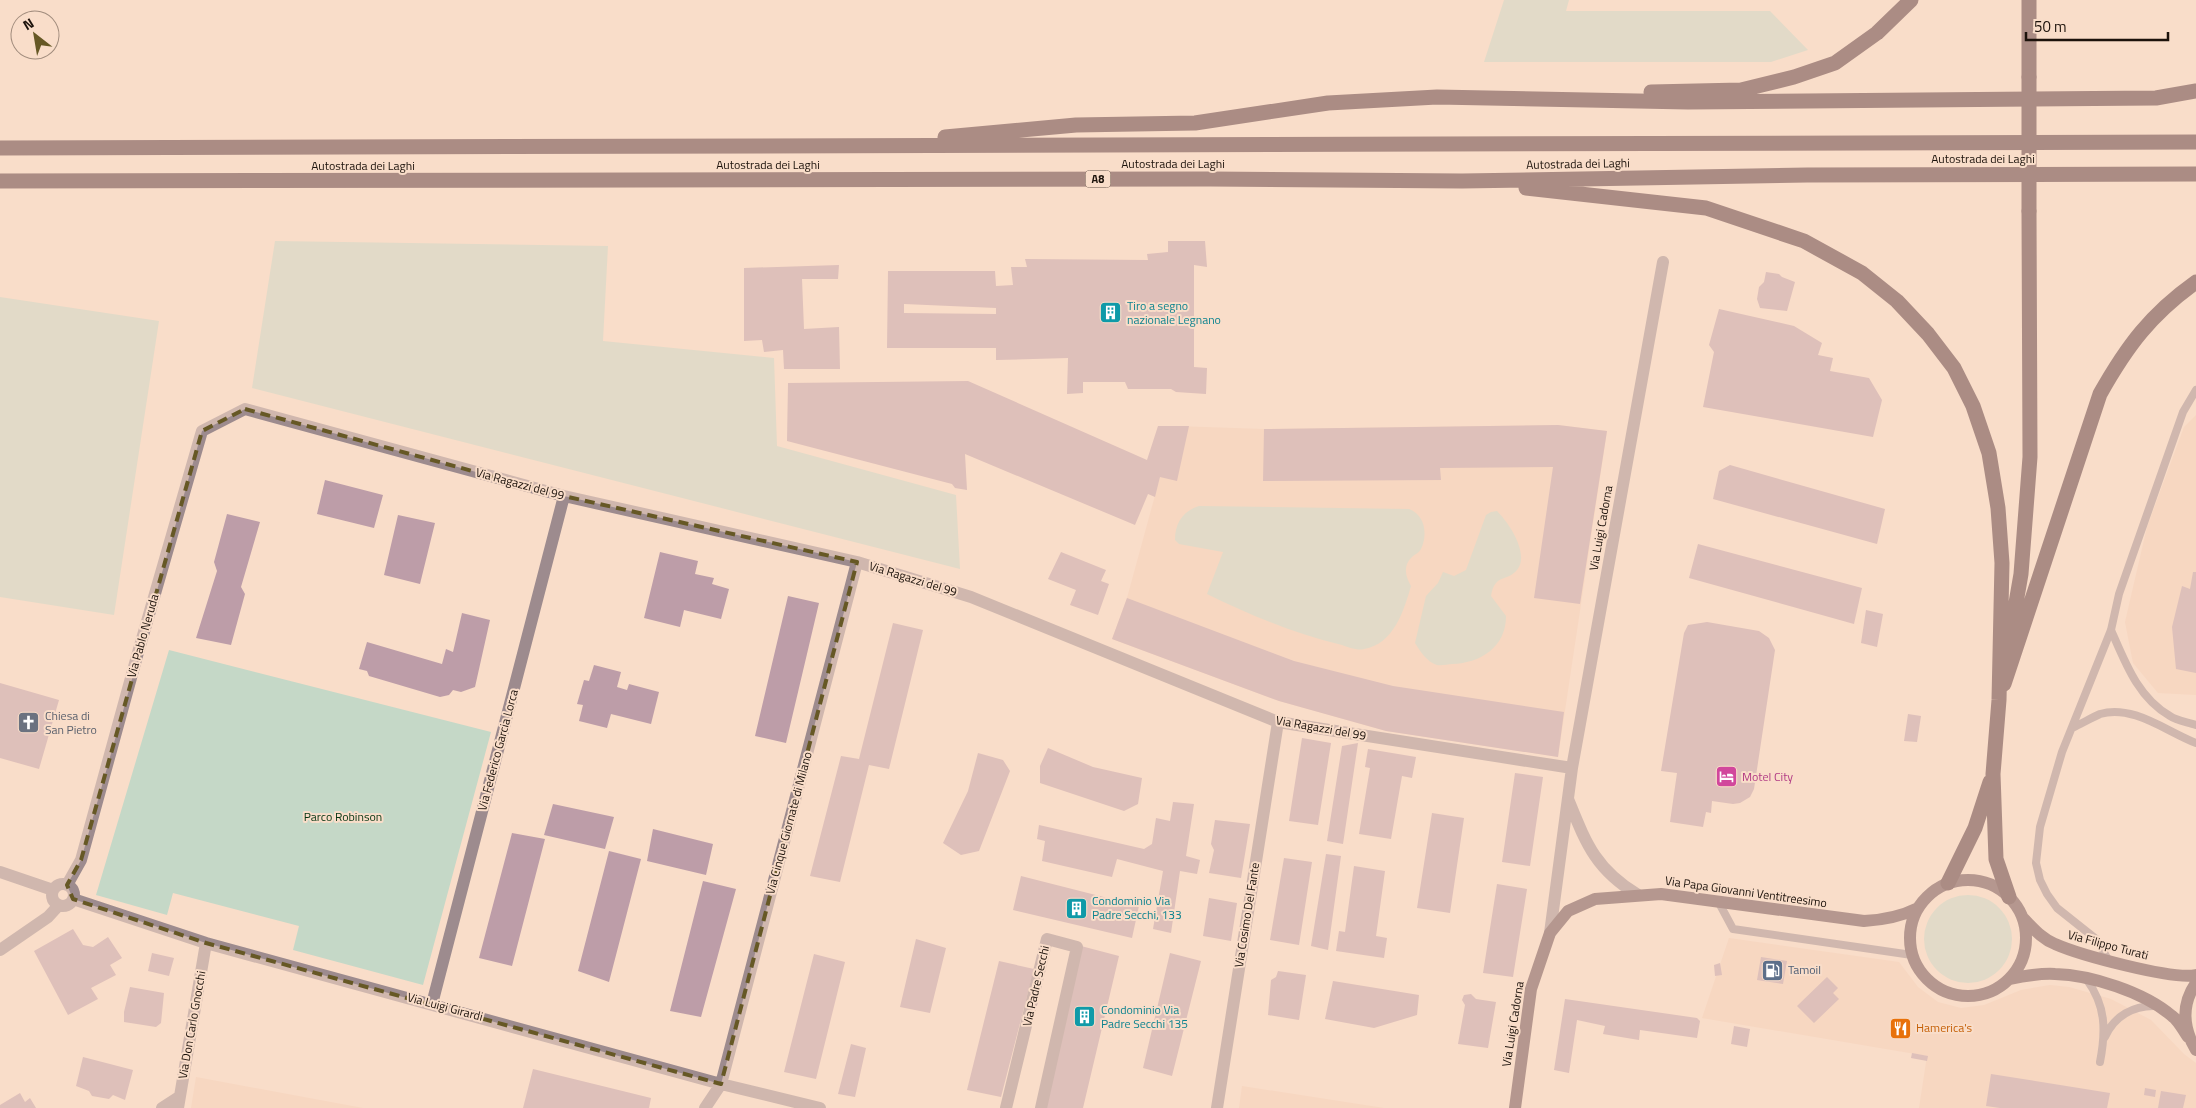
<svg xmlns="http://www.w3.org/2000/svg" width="2196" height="1108" font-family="'Titillium Web',sans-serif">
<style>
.built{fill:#f3d0b8}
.green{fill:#c5d8c7}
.building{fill:#bd9da8;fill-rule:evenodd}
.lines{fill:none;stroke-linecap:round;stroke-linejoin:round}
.service{stroke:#9d8b8e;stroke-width:8}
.minor{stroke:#9d8b8e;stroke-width:12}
.primary{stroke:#624449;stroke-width:12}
.motorway{stroke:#4c2b32;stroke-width:15}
.motorway-bridge{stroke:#4c2b32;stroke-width:15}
.marked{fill:none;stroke:#665825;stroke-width:4;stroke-dasharray:10 6;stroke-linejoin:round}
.labels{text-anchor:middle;stroke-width:4;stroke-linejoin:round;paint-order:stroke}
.shield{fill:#f9ddc9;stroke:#5e4f44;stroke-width:1}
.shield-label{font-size:11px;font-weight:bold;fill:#1c120b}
.street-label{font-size:12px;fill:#1c120b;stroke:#f9ddc9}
.culture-label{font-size:12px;fill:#0d838f;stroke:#f9ddc9;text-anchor:start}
.worship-label{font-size:12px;fill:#5b616d;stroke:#f9ddc9;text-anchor:start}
.hotel-label{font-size:12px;fill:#b23c85;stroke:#f9ddc9;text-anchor:start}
.park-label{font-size:12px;fill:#043410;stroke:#f9ddc9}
.service-label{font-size:12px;fill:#4e5e75;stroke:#f9ddc9;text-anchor:start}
.food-label{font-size:12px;fill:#c56008;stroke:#f9ddc9;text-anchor:start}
</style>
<rect width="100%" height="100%" fill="#f9ddc9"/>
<path class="built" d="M2196 415V695L2158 693 2133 663 2125 622 2147 527 2184 427Z
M1558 425 1607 431 1558 757 1386 731 1279 701 1112 639 1127 598 1174 426 1264 429Z
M1729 938 1899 962 1918 987 1938 1002 1961 1008 1984 1005 2021 990 2050 985 2069 987 2111 999 2151 1020 2184 1054 2196 1063V1108H1919L1927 1056 1702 1018Z
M196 1077 363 1108H191Z
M1242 1086 1384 1108H1239Z"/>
<path class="green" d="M1504 0H1569L1566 11H1770L1808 50 1771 62H1484Z
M275 241 608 246 603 341 774 358 777 446 956 495 960 569 252 388Z
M0 297 159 321 114 615 0 597Z
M1199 506 1409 509C1425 515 1428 534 1421 549 1419 553 1415 554 1412 557 1403 565 1405 576 1411 586 1404 610 1394 644 1364 649 1358 651 1348 647 1342 645 1295 634 1250 615 1207 594L1223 552 1179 544 1175 540C1175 523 1183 511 1199 506Z
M1497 511C1509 523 1530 554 1517 570 1507 582 1495 573 1491 596L1506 616C1506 647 1481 663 1452 664 1448 664 1441 666 1437 665 1427 662 1420 651 1415 643L1426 596 1438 583 1443 572 1454 576 1466 570 1486 515 1491 512Z
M169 650 491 732 423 985 293 950 299 926 173 893 167 915 96 895Z
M1924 939a44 44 0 1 1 88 0a44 44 0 1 1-88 0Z"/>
<path class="building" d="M1168 241H1205L1207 267 1194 265V367L1207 368 1206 394 1176 392 1171 389H1128L1125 382H1083V393L1067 394 1068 358 996 360V348H887L888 271H995L996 286 1013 285 1011 267H1027L1025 259 1148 260 1147 254 1168 252ZM904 304 996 308V314L904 313Z
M839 265 838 279H802L804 329 839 327 840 369H784L783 350 764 352 762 340 744 341V268Z
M1766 272 1779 274 1782 277 1795 282 1787 311 1760 308 1757 299 1759 287 1764 282Z
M1719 309 1794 326 1822 343 1818 355 1833 358 1830 371 1869 378 1882 400 1873 437 1703 407 1714 352 1709 345Z
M968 381 1147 460 1158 426H1189L1177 481 1160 477 1155 497 1148 494 1135 525 965 454 967 490 955 488 952 484 787 441 788 383Z
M1558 425 1607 431 1580 604 1534 598 1553 467 1440 468 1441 480 1263 481 1264 429Z
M1730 465 1885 509 1877 544 1713 499 1719 471Z
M325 480 383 495 374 528 317 514Z
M227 514 260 522 241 587 245 594 231 645 196 638 217 571 214 562Z
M398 515 435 523 420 584 384 575Z
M1698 544 1862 588 1854 624 1689 578Z
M660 552 698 561 695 574 714 578 712 584 729 589 721 619 684 610 680 627 644 618Z
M1061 552 1106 570 1101 581 1109 584 1098 615 1070 605 1076 590 1048 579Z
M2193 572H2196V673L2176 669 2172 627 2182 586 2190 589Z
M788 596 819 603 786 743 755 736Z
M1127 598 1294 661 1393 686 1564 712 1558 757 1386 731 1279 701 1112 639Z
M1866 610 1883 614 1877 647 1861 643Z
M462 613 490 620 475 687 461 692 453 690 449 695 440 697 369 676 367 671 359 669 367 642 442 664 446 649 453 652Z
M1707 622 1759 631 1769 638 1775 650 1754 789 1750 797 1740 803 1733 804 1712 801 1711 813 1706 812 1703 827 1670 822 1677 773 1661 771 1684 633 1688 625Z
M893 623 923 630 889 769 869 765 840 882 810 876 841 756 859 759Z
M594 665 621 672 617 687 627 690 629 684 659 692 651 724 611 714 607 728 579 721 583 705 577 704 584 680 589 681Z
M0 683 59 700 39 769 0 758Z
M1908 714 1921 716 1917 742 1904 741Z
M1302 738 1331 743 1318 825 1289 821Z
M1358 743 1343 844 1327 841 1342 746Z
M1048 748 1093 767 1142 778 1138 804 1124 811 1040 783V766Z
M1368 749 1416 757 1412 778 1402 776 1391 839 1359 834 1370 768 1365 767Z
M978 753 1003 760 1010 771 979 851 961 855 943 843 968 791Z
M1515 773 1543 777 1530 866 1502 862Z
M1173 802 1194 804 1186 856 1200 860 1197 874 1180 871 1171 933 1153 929 1163 871 1117 859 1112 877 1042 861 1045 841 1037 839 1039 825 1144 849 1152 844 1156 818 1170 821Z
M553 804 614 817 605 849 544 835Z
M1432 813 1464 818 1450 913 1417 908Z
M1215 820 1250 824 1241 878 1209 873 1214 850 1211 844Z
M653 829 713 844 706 875 647 861Z
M512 833 545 839 512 966 479 958Z
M609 851 641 859 609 982 578 971Z
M1326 854 1341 856 1328 950 1311 946Z
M1284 858 1312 862 1299 945 1270 940Z
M1354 866 1385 871 1376 936 1387 938 1384 958 1336 951 1339 931 1345 932Z
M1021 876 1139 906 1132 938 1013 910Z
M703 881 736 889 701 1017 670 1011Z
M1497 884 1527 889 1513 977 1483 973Z
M1209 898 1237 903 1231 941 1203 936Z
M73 929 83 945 93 947 108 937 122 958 110 965 116 975 91 988 98 999 68 1015 34 951Z
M916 939 946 948 930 1013 900 1007Z
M1081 946 1119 956 1083 1108H1045Z
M152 953 174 958 169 976 148 971Z
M1170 953 1201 961 1172 1076 1143 1068Z
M814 954 845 962 816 1079 784 1072Z
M1761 957 1787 961 1783 984 1757 980Z
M999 961 1034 969 1001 1097 967 1090Z
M1720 963 1722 975 1715 976 1714 965Z
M1278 971 1306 975 1299 1020 1268 1015 1271 980 1276 977Z
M1827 977 1838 988 1833 993 1839 999 1814 1023 1797 1006Z
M1333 981 1419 995 1417 1015 1374 1028 1325 1019Z
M130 987 164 993 161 1023 156 1027 124 1022V1012Z
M1471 994 1476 999 1496 1002 1488 1048 1458 1044 1465 1005 1462 1000 1464 995Z
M1565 999 1697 1018 1700 1021 1697 1038 1640 1030 1639 1040 1603 1034 1605 1026 1577 1020 1569 1073 1554 1070Z
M1734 1026 1750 1029 1747 1047 1731 1044Z
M851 1044 866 1048 855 1097 838 1094Z
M1912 1053 1928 1056 1927 1061 1911 1058Z
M83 1057 133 1070 125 1100 113 1095 109 1099 92 1096 89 1091 76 1086Z
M533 1069 651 1098 649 1108H523Z
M1991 1074 2110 1093 2107 1108H2000L1986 1106Z
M2145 1088 2156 1090 2155 1097 2144 1095Z
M2161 1091 2186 1095 2183 1108H2158Z
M20 1093 25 1102 30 1098 36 1108H0V1105Z"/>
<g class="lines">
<path class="service" d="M2111 630C2125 662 2138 698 2170 716 2177 721 2188 722 2196 725
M2072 728C2081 724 2091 718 2100 714 2133 704 2167 732 2196 743
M1718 901 1733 929 1912 955
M2109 961 2096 939 2057 908 2047 894 2040 880 2036 863 2040 827 2062 752 2111 630 2119 594 2183 412 2196 390
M2087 980C2106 1006 2106 1031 2100 1062
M2105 1037C2114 1016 2134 1005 2156 1006"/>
<path class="minor" d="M1568 799C1586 843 1595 869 1638 895
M0 872 53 890
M52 895a11 11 0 1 1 22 0a11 11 0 1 1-22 0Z
M67 885 81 860 137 656 202 431 245 409 564 496 857 562 971 597 1278 722 1572 768
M73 899 206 943 721 1084 820 1108
M1550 933 1572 768 1663 262
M0 950 48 917 59 905
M432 1004 564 496
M162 1108 179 1097
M178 1108 206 943
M705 1108 721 1084 857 562
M1006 1108 1047 939 1077 947 1041 1108
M1217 1108 1278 722"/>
<path class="primary" d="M1910 938a58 58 0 1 1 116 0a58 58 0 1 1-116 0Z
M2023 918C2033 928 2042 939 2055 944 2080 955 2172 980 2196 975
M2009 979C2024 976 2040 973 2055 974 2091 975 2144 992 2172 1016 2179 1021 2183 1030 2188 1037
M2196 983C2181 1005 2183 1028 2196 1050
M1515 1108 1531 989 1550 933 1568 911 1595 899 1661 894 1864 921C1883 920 1900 917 1918 908"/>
<path class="motorway" d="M2029 0V77
M1651 92 1741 90 1794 77 1835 63 1877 33 1911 0
M945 137 1076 125 1195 123 1328 103 1437 97 1688 102 2156 98 2196 91
M0 148 2196 142
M0 181 1210 179 1462 181 1807 175 2196 174
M1526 188 1706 208 1804 241 1862 273 1897 301 1928 334 1954 368 1973 406 1989 453 1998 508 2002 563 1999 700 1993 774 1996 859 2009 897
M2008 649 2021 574 2030 457 2029 211
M2004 684 2100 394C2127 346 2151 314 2196 282
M1948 883 1975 828 1990 782"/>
<path class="motorway-bridge" d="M2029 77V211"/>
</g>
<path d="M0 0H2196V1108H0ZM245 409 564 496 857 562 721 1084 206 943 73 899 67 885 81 860 202 431Z" fill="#f9ddc9" fill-opacity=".55" fill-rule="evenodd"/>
<path class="marked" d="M245 409 564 496 857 562 721 1084 206 943 73 899 67 885 81 860 202 431Z"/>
<defs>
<symbol id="building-square" viewBox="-11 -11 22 22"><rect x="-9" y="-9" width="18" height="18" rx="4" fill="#0f9aa8" stroke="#f9ddc9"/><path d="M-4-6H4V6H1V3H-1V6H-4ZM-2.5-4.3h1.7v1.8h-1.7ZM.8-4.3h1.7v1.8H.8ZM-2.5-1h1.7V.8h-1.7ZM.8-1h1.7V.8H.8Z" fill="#fff"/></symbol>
<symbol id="church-square" viewBox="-11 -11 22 22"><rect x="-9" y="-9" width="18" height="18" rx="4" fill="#6b7280" stroke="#f9ddc9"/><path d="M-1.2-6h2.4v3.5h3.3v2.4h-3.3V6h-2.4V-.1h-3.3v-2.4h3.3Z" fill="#fff"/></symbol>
<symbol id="hotel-square" viewBox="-11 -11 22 22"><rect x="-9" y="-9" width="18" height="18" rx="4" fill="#d1479c" stroke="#f9ddc9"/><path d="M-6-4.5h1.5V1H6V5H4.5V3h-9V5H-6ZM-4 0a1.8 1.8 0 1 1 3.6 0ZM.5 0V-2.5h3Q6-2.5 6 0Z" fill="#fff"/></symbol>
<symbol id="fuel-square" viewBox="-11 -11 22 22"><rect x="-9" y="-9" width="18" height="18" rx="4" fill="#5c6f8a" stroke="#f9ddc9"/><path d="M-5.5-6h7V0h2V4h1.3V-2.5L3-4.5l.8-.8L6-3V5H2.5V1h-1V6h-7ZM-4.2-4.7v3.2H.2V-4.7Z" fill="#fff"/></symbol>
<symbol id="restaurant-square" viewBox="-11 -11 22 22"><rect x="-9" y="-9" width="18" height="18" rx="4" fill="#e8710a" stroke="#f9ddc9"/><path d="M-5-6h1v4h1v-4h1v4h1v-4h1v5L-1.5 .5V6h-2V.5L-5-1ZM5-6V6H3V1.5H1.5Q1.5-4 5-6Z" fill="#fff"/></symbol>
</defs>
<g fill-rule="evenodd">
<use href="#building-square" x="1098" y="300" width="25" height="25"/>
<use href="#church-square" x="16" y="710" width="25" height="25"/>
<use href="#hotel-square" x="1714" y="764" width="25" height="25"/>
<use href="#building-square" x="1064" y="896" width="25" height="25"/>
<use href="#fuel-square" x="1760" y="958" width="25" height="25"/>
<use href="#building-square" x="1072" y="1004" width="25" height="25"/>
<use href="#restaurant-square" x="1888" y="1016" width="25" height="25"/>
</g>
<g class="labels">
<rect class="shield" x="1085.5" y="170.5" width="25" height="17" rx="4"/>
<g class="shield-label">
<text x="1098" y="183">A8</text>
</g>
<g class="street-label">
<text x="1983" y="163">Autostrada dei Laghi</text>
<text x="1173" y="168">Autostrada dei Laghi</text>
<text transform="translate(1578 164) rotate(-1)" y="4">Autostrada dei Laghi</text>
<text x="768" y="169">Autostrada dei Laghi</text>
<text x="363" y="170">Autostrada dei Laghi</text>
<text transform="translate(520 484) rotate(15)" y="4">Via Ragazzi del 99</text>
<text transform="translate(1601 528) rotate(-80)" y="4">Via Luigi Cadorna</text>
<text transform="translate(913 579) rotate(17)" y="4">Via Ragazzi del 99</text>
<text transform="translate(143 636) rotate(-74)" y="4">Via Pablo Neruda</text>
<text transform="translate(1321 728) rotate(10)" y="4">Via Ragazzi del 99</text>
<text transform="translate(498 750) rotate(-75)" y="4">Via Federico Garcia Lorca</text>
<text transform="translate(789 823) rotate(-75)" y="4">Via Cinque Giornate di Milano</text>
<text transform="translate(1746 892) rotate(8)" y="4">Via Papa Giovanni Ventitreesimo</text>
<text transform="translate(1247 915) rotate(-81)" y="4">Via Cosimo Del Fante</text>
<text transform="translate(2108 945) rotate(15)" y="4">Via Filippo Turati</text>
<text transform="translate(1036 986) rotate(-77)" y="4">Via Padre Secchi</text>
<text transform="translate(445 1007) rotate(15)" y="4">Via Luigi Girardi</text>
<text transform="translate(1513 1024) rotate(-81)" y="4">Via Luigi Cadorna</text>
<text transform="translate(192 1025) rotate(-80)" y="4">Via Don Carlo Gnocchi</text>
</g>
<g class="culture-label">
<text x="1127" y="310">Tiro a segno<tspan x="1127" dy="14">nazionale Legnano</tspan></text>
<text x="1092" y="905">Condominio Via<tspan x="1092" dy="14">Padre Secchi, 133</tspan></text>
<text x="1101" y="1014">Condominio Via<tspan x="1101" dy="14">Padre Secchi 135</tspan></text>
</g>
<g class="worship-label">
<text x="45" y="720">Chiesa di<tspan x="45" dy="14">San Pietro</tspan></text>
</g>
<g class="hotel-label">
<text x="1742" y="781">Motel City</text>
</g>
<g class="park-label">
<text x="343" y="821">Parco Robinson</text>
</g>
<g class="service-label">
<text x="1788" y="974">Tamoil</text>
</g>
<g class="food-label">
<text x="1916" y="1032">Hamerica's</text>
</g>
</g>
<g transform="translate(35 35) rotate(329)"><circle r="24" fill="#f9ddc9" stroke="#a18c7d"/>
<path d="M0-4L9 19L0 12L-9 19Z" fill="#665825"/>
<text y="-8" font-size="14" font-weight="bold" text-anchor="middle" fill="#1c120b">N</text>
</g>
<path d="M2026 32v8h142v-8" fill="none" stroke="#1c120b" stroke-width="2.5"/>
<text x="2034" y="32" font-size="15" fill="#1c120b" stroke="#f9ddc9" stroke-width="4" paint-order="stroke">50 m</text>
</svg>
